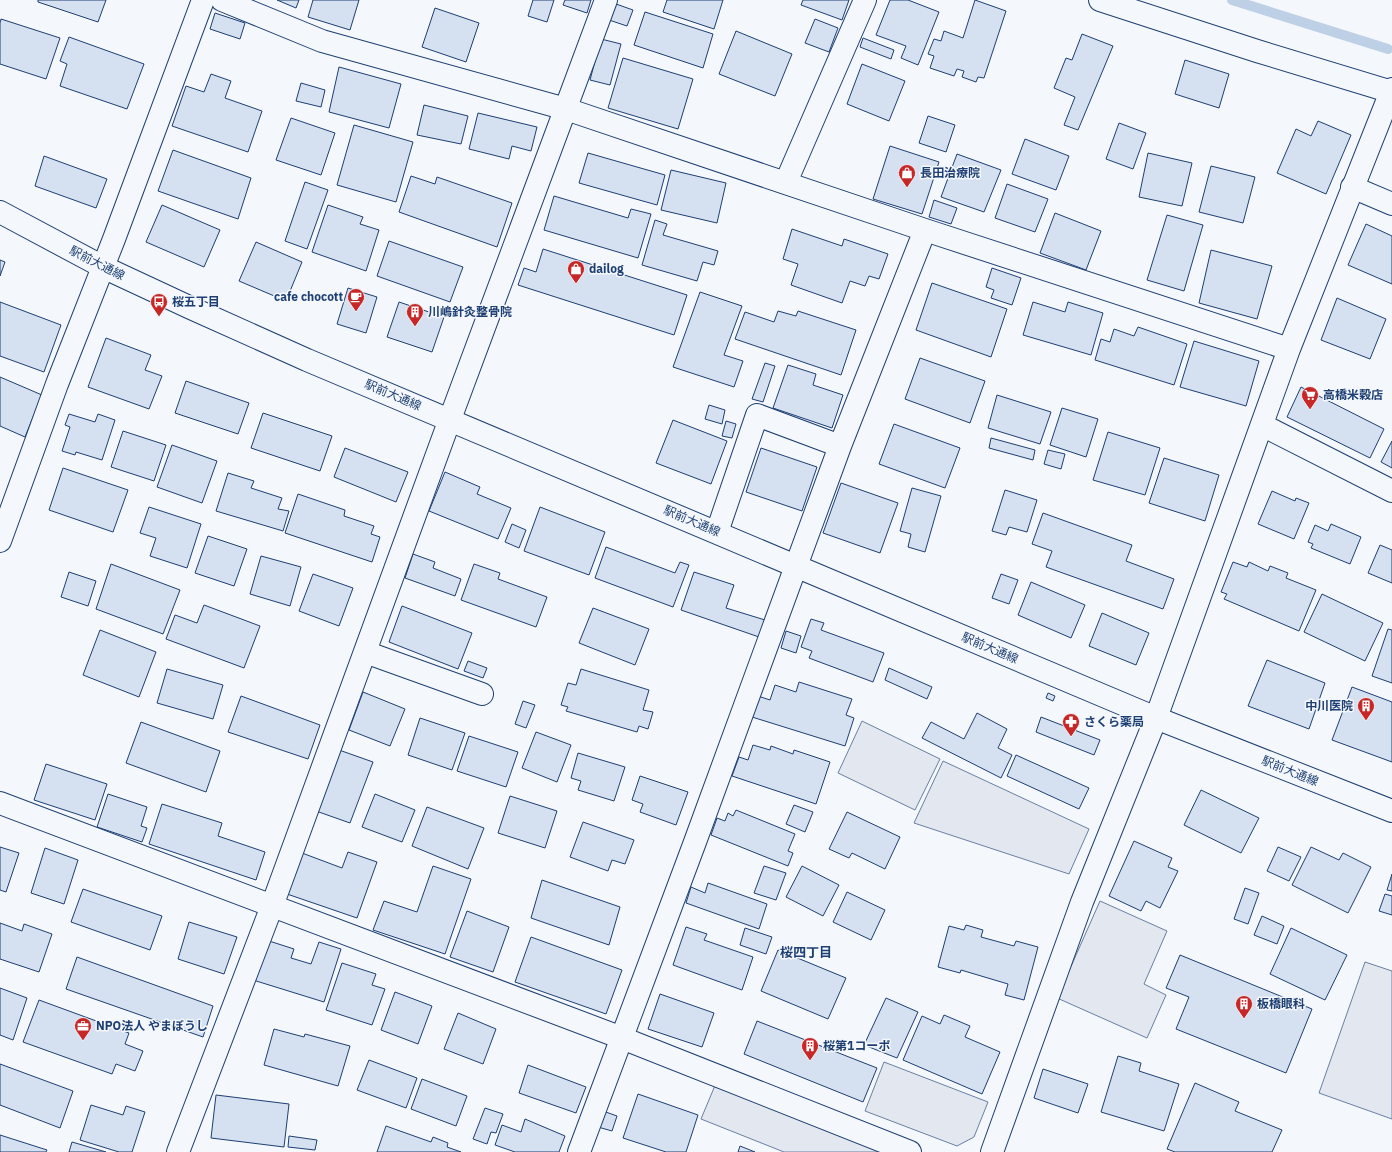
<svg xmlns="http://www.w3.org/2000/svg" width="1392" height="1152" font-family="'IBM Plex Sans','Noto Sans JP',sans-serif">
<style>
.parking{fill:#e3e8f0;stroke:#687fa3}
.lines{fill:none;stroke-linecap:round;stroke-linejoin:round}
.stream{stroke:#bed0e5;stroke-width:10}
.building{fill:#d5e0f0;stroke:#1d3f73}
.minor-casing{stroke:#1d3f73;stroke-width:24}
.tertiary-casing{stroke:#1d3f73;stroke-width:24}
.minor{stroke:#f4f7fb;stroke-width:22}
.tertiary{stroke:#f4f7fb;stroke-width:22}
.labels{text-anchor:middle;stroke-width:3;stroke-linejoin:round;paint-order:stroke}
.poi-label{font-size:12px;font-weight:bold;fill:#1d3f73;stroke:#f4f7fb;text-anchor:start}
.street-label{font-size:12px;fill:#1d3f73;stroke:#f4f7fb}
.neighbourhood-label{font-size:13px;font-weight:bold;fill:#1d3f73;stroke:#f4f7fb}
</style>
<rect width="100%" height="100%" fill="#f4f7fb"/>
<path class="parking" d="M862 721 940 759 915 810 838 773Z
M943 761 1089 829 1069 874 914 823Z
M1100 901 1167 931 1144 984 1166 995 1147 1038 1057 998Z
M1365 962 1392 971V1119L1319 1093Z
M884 1062 988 1102 974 1137 957 1146 865 1111Z
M716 1083 890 1152H784L701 1119Z"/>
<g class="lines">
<path class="stream" d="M1232 0 1388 49"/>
</g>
<path class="building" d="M38 0H106L98 22 38 2Z
M277 0H299L296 8Z
M313 0H359L350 30 308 17Z
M533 0H554L547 22 528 16Z
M565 0H591L587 13 563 5Z
M667 0H723L714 29 663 12Z
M803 0H849L842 20 801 5Z
M890 0H908L939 12 918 65 901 58 906 46 876 35Z
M975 0 1006 11 984 78 978 77 976 82 962 77 964 71 957 69 954 76 930 68 934 56 928 54 934 39 941 41 944 31 963 38Z
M616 4 633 10 627 26 609 20Z
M435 8 479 23 466 62 422 47Z
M645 12 713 34 703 68 634 45Z
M215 13 245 23 240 39 210 29Z
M1 19 60 38 46 79 0 64V23Z
M815 19 838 28 829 52 805 43Z
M736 31 792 54 775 96 719 74Z
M1082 34 1113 46 1078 130 1064 125 1075 97 1054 88 1066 58 1072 60Z
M69 37 144 64 127 109 60 86 67 64 60 61Z
M863 38 894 50 891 59 860 47Z
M601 39 621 44 610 85 590 80Z
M623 58 693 79 678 129 608 108Z
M1185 60 1229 74 1219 108 1175 94Z
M862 64 905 81 889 121 847 104Z
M339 67 401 84 389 128 329 112Z
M211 74 231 81 225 98 262 111 248 152 172 126 186 86 204 92Z
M301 83 325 90 321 107 296 101Z
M424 105 468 116 461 144 417 135Z
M478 113 537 127 531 151 512 146 509 159 469 149Z
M928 116 955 125 946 152 919 143Z
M291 118 335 133 321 175 276 160Z
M1318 121 1351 135 1326 194 1277 173 1296 129 1311 136Z
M1119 123 1146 133 1133 169 1106 159Z
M354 125 413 142 396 202 337 185Z
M1025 139 1069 156 1056 190 1012 174Z
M890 146 939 162 922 214 873 199Z
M173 150 251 178 238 219 158 191Z
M588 153 665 175 657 205 579 183Z
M1148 153 1192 163 1182 206 1139 197Z
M957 154 1001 170 984 212 941 197Z
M44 156 107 179 96 208 35 186Z
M1211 166 1255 177 1243 223 1199 212Z
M671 170 726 183 717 223 661 210Z
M411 176 435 184 437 177 512 203 497 247 399 212Z
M305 182 328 190 307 249 285 241Z
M1007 184 1048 199 1035 232 995 218Z
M554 196 628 218 631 209 651 214 638 258 544 230Z
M934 200 957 208 951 224 929 217Z
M162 205 220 230 204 267 146 242Z
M328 205 363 217 360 224 379 230 366 271 312 252Z
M1055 213 1101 231 1086 270 1040 253Z
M1167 215 1203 225 1184 291 1147 280Z
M655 220 667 224 663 235 718 251 714 265 703 262 697 281 642 265Z
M1366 224 1392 236V284L1348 265Z
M792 229 842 246 844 239 888 254 879 279 869 276 865 286 850 281 842 303 791 285 798 264 783 259Z
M389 241 463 267 450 302 377 276Z
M256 242 302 262 286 301 239 281Z
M543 249 687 295 674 335 518 285 524 268 536 272Z
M1211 250 1272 266 1257 319 1199 303Z
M0 260 5 262 0 276Z
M992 268 1021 278 1012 305 991 298 994 290 986 287Z
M932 283 1007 309 991 357 916 330Z
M348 288 377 297 366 333 337 324Z
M700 292 742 306 724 355 743 361 734 387 673 367Z
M1337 298 1386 319 1370 359 1321 340Z
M0 302 61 325 44 372 0 356Z
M399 302 444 317 432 352 387 337Z
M1033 302 1065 312 1068 302 1103 313 1091 355 1023 335Z
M778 311 796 316 798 311 856 330 841 375 735 339 745 312 774 322Z
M1138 327 1187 344 1174 385 1095 360 1101 339 1110 342 1114 329 1134 336Z
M106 338 151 355 145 370 162 376 149 409 88 387Z
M1194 341 1259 361 1246 406 1180 387Z
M920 358 985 381 970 423 905 399Z
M765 363 775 366 763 402 752 399Z
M788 365 816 374 813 385 843 395 832 428 773 408Z
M0 377 42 395 25 437 0 426Z
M186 381 249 403 238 434 175 413Z
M1301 387 1384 429 1370 458 1287 417Z
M997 395 1051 412 1040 444 988 428Z
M709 405 725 410 722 424 705 419Z
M1062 408 1098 419 1086 457 1050 445Z
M263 413 332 436 320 471 251 448Z
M69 414 95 422 98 414 115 420 102 460 76 452 75 455 62 451 70 427 65 425Z
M673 420 727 441 711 484 656 463Z
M726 421 736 424 732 438 722 436Z
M894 424 960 448 945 488 879 464Z
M123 431 166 445 154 481 111 467Z
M1108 432 1160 448 1145 495 1093 480Z
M991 438 1035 450 1033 460 989 448Z
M1392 441V468L1381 462Z
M172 445 217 461 202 503 157 487Z
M345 448 408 472 396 502 334 477Z
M761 448 817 467 802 511 746 492Z
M1048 450 1065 454 1061 469 1044 464Z
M1164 458 1219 475 1205 521 1149 503Z
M63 468 128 490 113 532 49 510Z
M445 472 480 487 477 494 511 508 498 539 429 511Z
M228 473 254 481 251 488 282 498 278 509 289 511 283 531 216 511Z
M841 483 898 503 880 553 823 533Z
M912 488 941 496 925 552 908 547 911 534 900 531Z
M1005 490 1037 500 1027 532 1009 527 1006 535 992 531Z
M1272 491 1295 501 1296 498 1309 503 1294 539 1258 524Z
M298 494 345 510 344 516 374 526 371 534 380 537 372 562 285 533Z
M149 507 201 524 187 568 150 556 156 538 140 533Z
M540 507 605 532 589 575 524 551Z
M1043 513 1132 545 1126 561 1174 579 1163 609 1046 567 1052 551 1032 544Z
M512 524 526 530 519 548 505 542Z
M1331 524 1361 537 1350 564 1311 548 1313 544 1308 542 1315 525 1328 531Z
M208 536 247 549 234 586 195 573Z
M1380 545 1392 550V583L1368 573Z
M606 547 675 573 680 562 689 565 673 607 595 578Z
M413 554 435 562 433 568 461 579 455 596 405 578Z
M261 556 301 567 290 606 250 594Z
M1233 562 1247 567 1249 562 1268 571 1270 566 1288 573 1286 578 1316 590 1299 631 1224 599 1227 594 1221 592Z
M111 564 180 590 163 634 96 609Z
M474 564 500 573 498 579 547 597 536 627 461 600Z
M69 572 96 581 88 606 61 597Z
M694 572 734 585 726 608 765 620 759 637 681 610Z
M313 574 353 588 339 626 299 611Z
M1001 574 1018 580 1009 604 992 598Z
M1031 582 1085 605 1071 638 1018 615Z
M1322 594 1383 623 1365 661 1304 632Z
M204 605 260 626 244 668 166 639 175 615 197 623Z
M402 606 472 633 458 669 389 642Z
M593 608 649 629 635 665 579 643Z
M1102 613 1149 633 1136 665 1089 646Z
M811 619 824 623 821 630 884 653 873 682 809 658 812 651 801 647Z
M1388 629 1392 630V683L1372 676Z
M100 630 156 652 139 697 83 675Z
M786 631 801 636 796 653 781 648Z
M1267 660 1325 683 1309 729 1248 706Z
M468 661 487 668 483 678 464 671Z
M889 668 932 687 927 699 885 680Z
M167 669 223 685 213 719 157 703Z
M581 669 649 690 643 710 653 712 648 729 639 726 637 732 566 711 568 707 561 705 568 683 576 685Z
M799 682 852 699 846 715 854 718 845 746 752 717 758 696 770 700 775 685 796 692Z
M1352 687 1392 702V762L1332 740Z
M363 692 405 709 390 746 349 730Z
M1048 693 1055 696 1053 701 1046 698Z
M241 696 320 725 308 759 228 732Z
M523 701 535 705 526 728 515 724Z
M977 713 1007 729 998 748 1012 755 1001 778 922 738 931 722 964 739Z
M1041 717 1100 740 1094 755 1036 732Z
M420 718 465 733 452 770 408 755Z
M141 722 220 751 206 792 126 763Z
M536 732 571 745 557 782 522 768Z
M469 736 518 752 506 787 457 771Z
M753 745 770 750 771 746 793 754 794 750 830 762 816 804 732 776 739 757 748 760Z
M339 750 373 762 350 823 316 811Z
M578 753 625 767 614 801 578 790 581 781 571 778Z
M1016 755 1089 788 1079 809 1007 776Z
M46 764 107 784 95 820 34 800Z
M640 776 688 792 676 825 640 812 643 804 632 800Z
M1201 790 1259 818 1241 853 1184 825Z
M108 794 147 807 141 826 147 828 142 842 97 827Z
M375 794 415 810 402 842 362 827Z
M510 796 557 811 545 848 498 833Z
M162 804 222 823 218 836 265 852 256 880 149 844Z
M794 805 813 812 805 832 786 824Z
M427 807 484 828 468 869 412 846Z
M736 810 795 834 788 851 793 853 788 866 711 835 717 818 725 821 728 813 733 816Z
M847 812 900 837 885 869 852 853 849 858 829 849Z
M583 822 634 840 625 864 612 860 608 871 570 857Z
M1134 841 1172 858 1168 867 1178 871 1160 908 1146 901 1141 911 1109 896Z
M0 847 19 853 6 892 0 890Z
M1278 847 1301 857 1289 881 1267 871Z
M1311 847 1339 860 1343 853 1371 867 1348 913 1292 885Z
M45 848 78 860 64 904 31 893Z
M348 852 377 862 357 918 287 894 302 853 342 868Z
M433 866 471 879 445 954 373 930 384 901 417 912Z
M764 866 786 873 776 900 754 893Z
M802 866 839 885 823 916 786 897Z
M1392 874V891L1387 890Z
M542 880 620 907 609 945 531 918Z
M708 883 767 904 759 929 686 903 691 887 705 893Z
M1245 888 1259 893 1248 924 1234 919Z
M83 889 162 916 150 950 71 922Z
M847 892 885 910 871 940 833 922Z
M1385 894 1392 896V915L1379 911Z
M467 911 509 927 493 972 450 957Z
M1262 916 1284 926 1277 944 1254 935Z
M189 922 237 937 224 974 178 959Z
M0 923 22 931 24 924 52 934 39 972 0 959Z
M966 925 983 930 981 937 1014 946 1016 941 1038 947 1024 1000 1005 995 1008 984 961 970 960 973 938 967 949 926 964 930Z
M686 927 707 934 704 940 753 957 742 990 673 965Z
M745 928 772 937 766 954 740 945Z
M1291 928 1347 955 1325 1000 1270 974Z
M531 937 622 970 606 1014 515 982Z
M266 940 294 949 291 958 311 964 319 942 341 949 324 1002 253 980Z
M778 950 846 978 828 1019 761 991Z
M1180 955 1312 1009 1286 1073 1176 1029 1189 997 1166 988Z
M77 957 213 1006 203 1037 66 989Z
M342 963 376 974 372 985 385 989 372 1025 326 1010Z
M0 988 27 998 13 1040 0 1035Z
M395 992 432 1006 418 1044 381 1030Z
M660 994 714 1013 702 1047 648 1029Z
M886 998 918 1012 897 1058 864 1045Z
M39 1000 129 1033 125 1044 143 1051 135 1071 116 1064 112 1074 23 1042Z
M458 1013 496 1029 483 1064 444 1049Z
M944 1015 970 1026 965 1037 1000 1052 982 1094 903 1060 922 1016 940 1024Z
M757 1021 877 1068 863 1102 744 1054Z
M274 1029 304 1037 305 1034 350 1046 338 1086 264 1065Z
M1118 1056 1141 1063 1139 1071 1179 1084 1164 1131 1101 1112Z
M369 1060 417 1078 406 1108 357 1090Z
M0 1064 73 1091 60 1128 0 1105Z
M528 1065 586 1087 576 1113 519 1093Z
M1043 1069 1088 1084 1078 1113 1034 1098Z
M422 1079 467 1096 456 1126 411 1109Z
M1195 1083 1239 1102 1235 1111 1282 1130 1272 1152H1175L1167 1149Z
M638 1094 698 1115 686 1152H666L623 1138Z
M216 1095 289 1104 284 1147 211 1138Z
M91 1105 123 1115 126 1106 145 1112 132 1152H119L80 1140Z
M485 1108 503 1114 496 1133 491 1132 487 1144 473 1139Z
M603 1111 617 1116 612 1131 598 1127Z
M525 1119 565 1136 559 1152H515L495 1145 502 1125 521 1132Z
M386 1126 431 1142 433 1137 448 1143 447 1147 461 1152H377Z
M0 1135 47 1150 46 1152H0Z
M289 1136 317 1140 315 1150 288 1147Z
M72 1142 106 1152H69Z
M740 1146 755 1152H738Z"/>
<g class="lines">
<defs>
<path id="minor" d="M222 0 322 41 566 109 925 230 1289 349
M1100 0 1257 51 1392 92
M786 182 865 0
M1352 187 1392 204
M1262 425 1392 491
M717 532 757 415 840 446
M0 541 57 384 114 239 203 0
M365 652 482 694
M0 803 622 1038 910 1152
M178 1152 272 906 450 419 606 0
M579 1152 695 842 840 446 925 230
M992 1152 1082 902 1156 718 1289 349 1392 89"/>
<path id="tertiary" d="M0 212 103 267 191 308 307 360 1156 718 1392 811"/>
</defs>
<use href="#minor" class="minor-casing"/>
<use href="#tertiary" class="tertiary-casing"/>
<use href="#minor" class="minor"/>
<use href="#tertiary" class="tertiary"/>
</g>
<defs>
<symbol id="shop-pin" viewBox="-11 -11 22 30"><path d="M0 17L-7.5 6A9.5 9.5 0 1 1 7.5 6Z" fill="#c62828" stroke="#f4f7fb"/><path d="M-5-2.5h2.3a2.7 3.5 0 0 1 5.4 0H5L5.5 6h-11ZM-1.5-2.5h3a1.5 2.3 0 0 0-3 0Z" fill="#fff"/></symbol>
<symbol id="cafe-pin" viewBox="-11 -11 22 30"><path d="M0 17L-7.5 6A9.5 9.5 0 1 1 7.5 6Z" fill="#c62828" stroke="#f4f7fb"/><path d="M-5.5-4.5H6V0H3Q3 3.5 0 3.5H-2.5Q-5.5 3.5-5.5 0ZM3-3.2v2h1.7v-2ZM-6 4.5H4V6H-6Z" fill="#fff"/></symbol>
<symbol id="bus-pin" viewBox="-11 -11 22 30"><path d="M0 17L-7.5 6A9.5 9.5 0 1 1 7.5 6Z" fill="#c62828" stroke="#f4f7fb"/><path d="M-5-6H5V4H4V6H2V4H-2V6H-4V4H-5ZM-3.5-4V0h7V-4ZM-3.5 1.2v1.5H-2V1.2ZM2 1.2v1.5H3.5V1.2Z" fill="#fff"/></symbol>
<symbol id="building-pin" viewBox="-11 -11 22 30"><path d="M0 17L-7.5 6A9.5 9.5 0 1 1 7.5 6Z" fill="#c62828" stroke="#f4f7fb"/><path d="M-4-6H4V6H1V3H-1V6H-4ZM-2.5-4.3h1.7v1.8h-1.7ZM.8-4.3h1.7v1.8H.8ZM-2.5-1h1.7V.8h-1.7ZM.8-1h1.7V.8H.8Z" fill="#fff"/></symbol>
<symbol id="supermarket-pin" viewBox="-11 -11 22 30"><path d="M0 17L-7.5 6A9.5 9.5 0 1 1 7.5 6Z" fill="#c62828" stroke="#f4f7fb"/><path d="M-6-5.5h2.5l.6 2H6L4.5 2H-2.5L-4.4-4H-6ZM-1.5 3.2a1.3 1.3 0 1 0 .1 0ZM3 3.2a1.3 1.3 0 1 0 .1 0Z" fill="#fff"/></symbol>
<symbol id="pharmacy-pin" viewBox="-11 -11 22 30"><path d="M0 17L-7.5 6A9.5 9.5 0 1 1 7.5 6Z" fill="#c62828" stroke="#f4f7fb"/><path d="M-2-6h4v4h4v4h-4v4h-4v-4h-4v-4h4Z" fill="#fff"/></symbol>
<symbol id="office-pin" viewBox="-11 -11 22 30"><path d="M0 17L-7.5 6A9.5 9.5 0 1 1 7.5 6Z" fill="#c62828" stroke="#f4f7fb"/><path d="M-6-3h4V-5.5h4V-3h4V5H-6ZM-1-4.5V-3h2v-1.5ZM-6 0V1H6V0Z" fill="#fff"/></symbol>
</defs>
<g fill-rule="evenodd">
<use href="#shop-pin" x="897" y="163" width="20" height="27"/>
<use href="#shop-pin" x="566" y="259" width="20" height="27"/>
<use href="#cafe-pin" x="346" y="287" width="20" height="27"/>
<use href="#bus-pin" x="149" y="292" width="20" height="27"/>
<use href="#building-pin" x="405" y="302" width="20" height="27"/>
<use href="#supermarket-pin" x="1300" y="385" width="20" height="27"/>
<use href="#building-pin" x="1356" y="696" width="20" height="27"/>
<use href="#pharmacy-pin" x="1061" y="712" width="20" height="27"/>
<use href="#building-pin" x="1234" y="994" width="20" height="27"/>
<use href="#office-pin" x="73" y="1016" width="20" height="27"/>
<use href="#building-pin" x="800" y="1036" width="20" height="27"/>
</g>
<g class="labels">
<g class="poi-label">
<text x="920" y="177">長田治療院</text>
<text x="589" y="273">dailog</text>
<text x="343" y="301" text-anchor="end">cafe chocott</text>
<text x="172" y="306">桜五丁目</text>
<text x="428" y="316">川嶋針灸整骨院</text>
<text x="1323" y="399">高橋米穀店</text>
<text x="1353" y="710" text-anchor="end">中川医院</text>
<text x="1084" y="726">さくら薬局</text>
<text x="1257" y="1008">板橋眼科</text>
<text x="96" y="1030">NPO法人 やまぼうし</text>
<text x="823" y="1050">桜第1コーポ</text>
</g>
<g class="street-label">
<text transform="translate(97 263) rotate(27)" y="4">駅前大通線</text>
<text transform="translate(393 395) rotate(23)" y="4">駅前大通線</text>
<text transform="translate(692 521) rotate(23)" y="4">駅前大通線</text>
<text transform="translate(990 648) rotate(23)" y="4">駅前大通線</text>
<text transform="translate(1290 771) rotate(22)" y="4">駅前大通線</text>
</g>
<g class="neighbourhood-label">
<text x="806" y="957">桜四丁目</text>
</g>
</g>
</svg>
